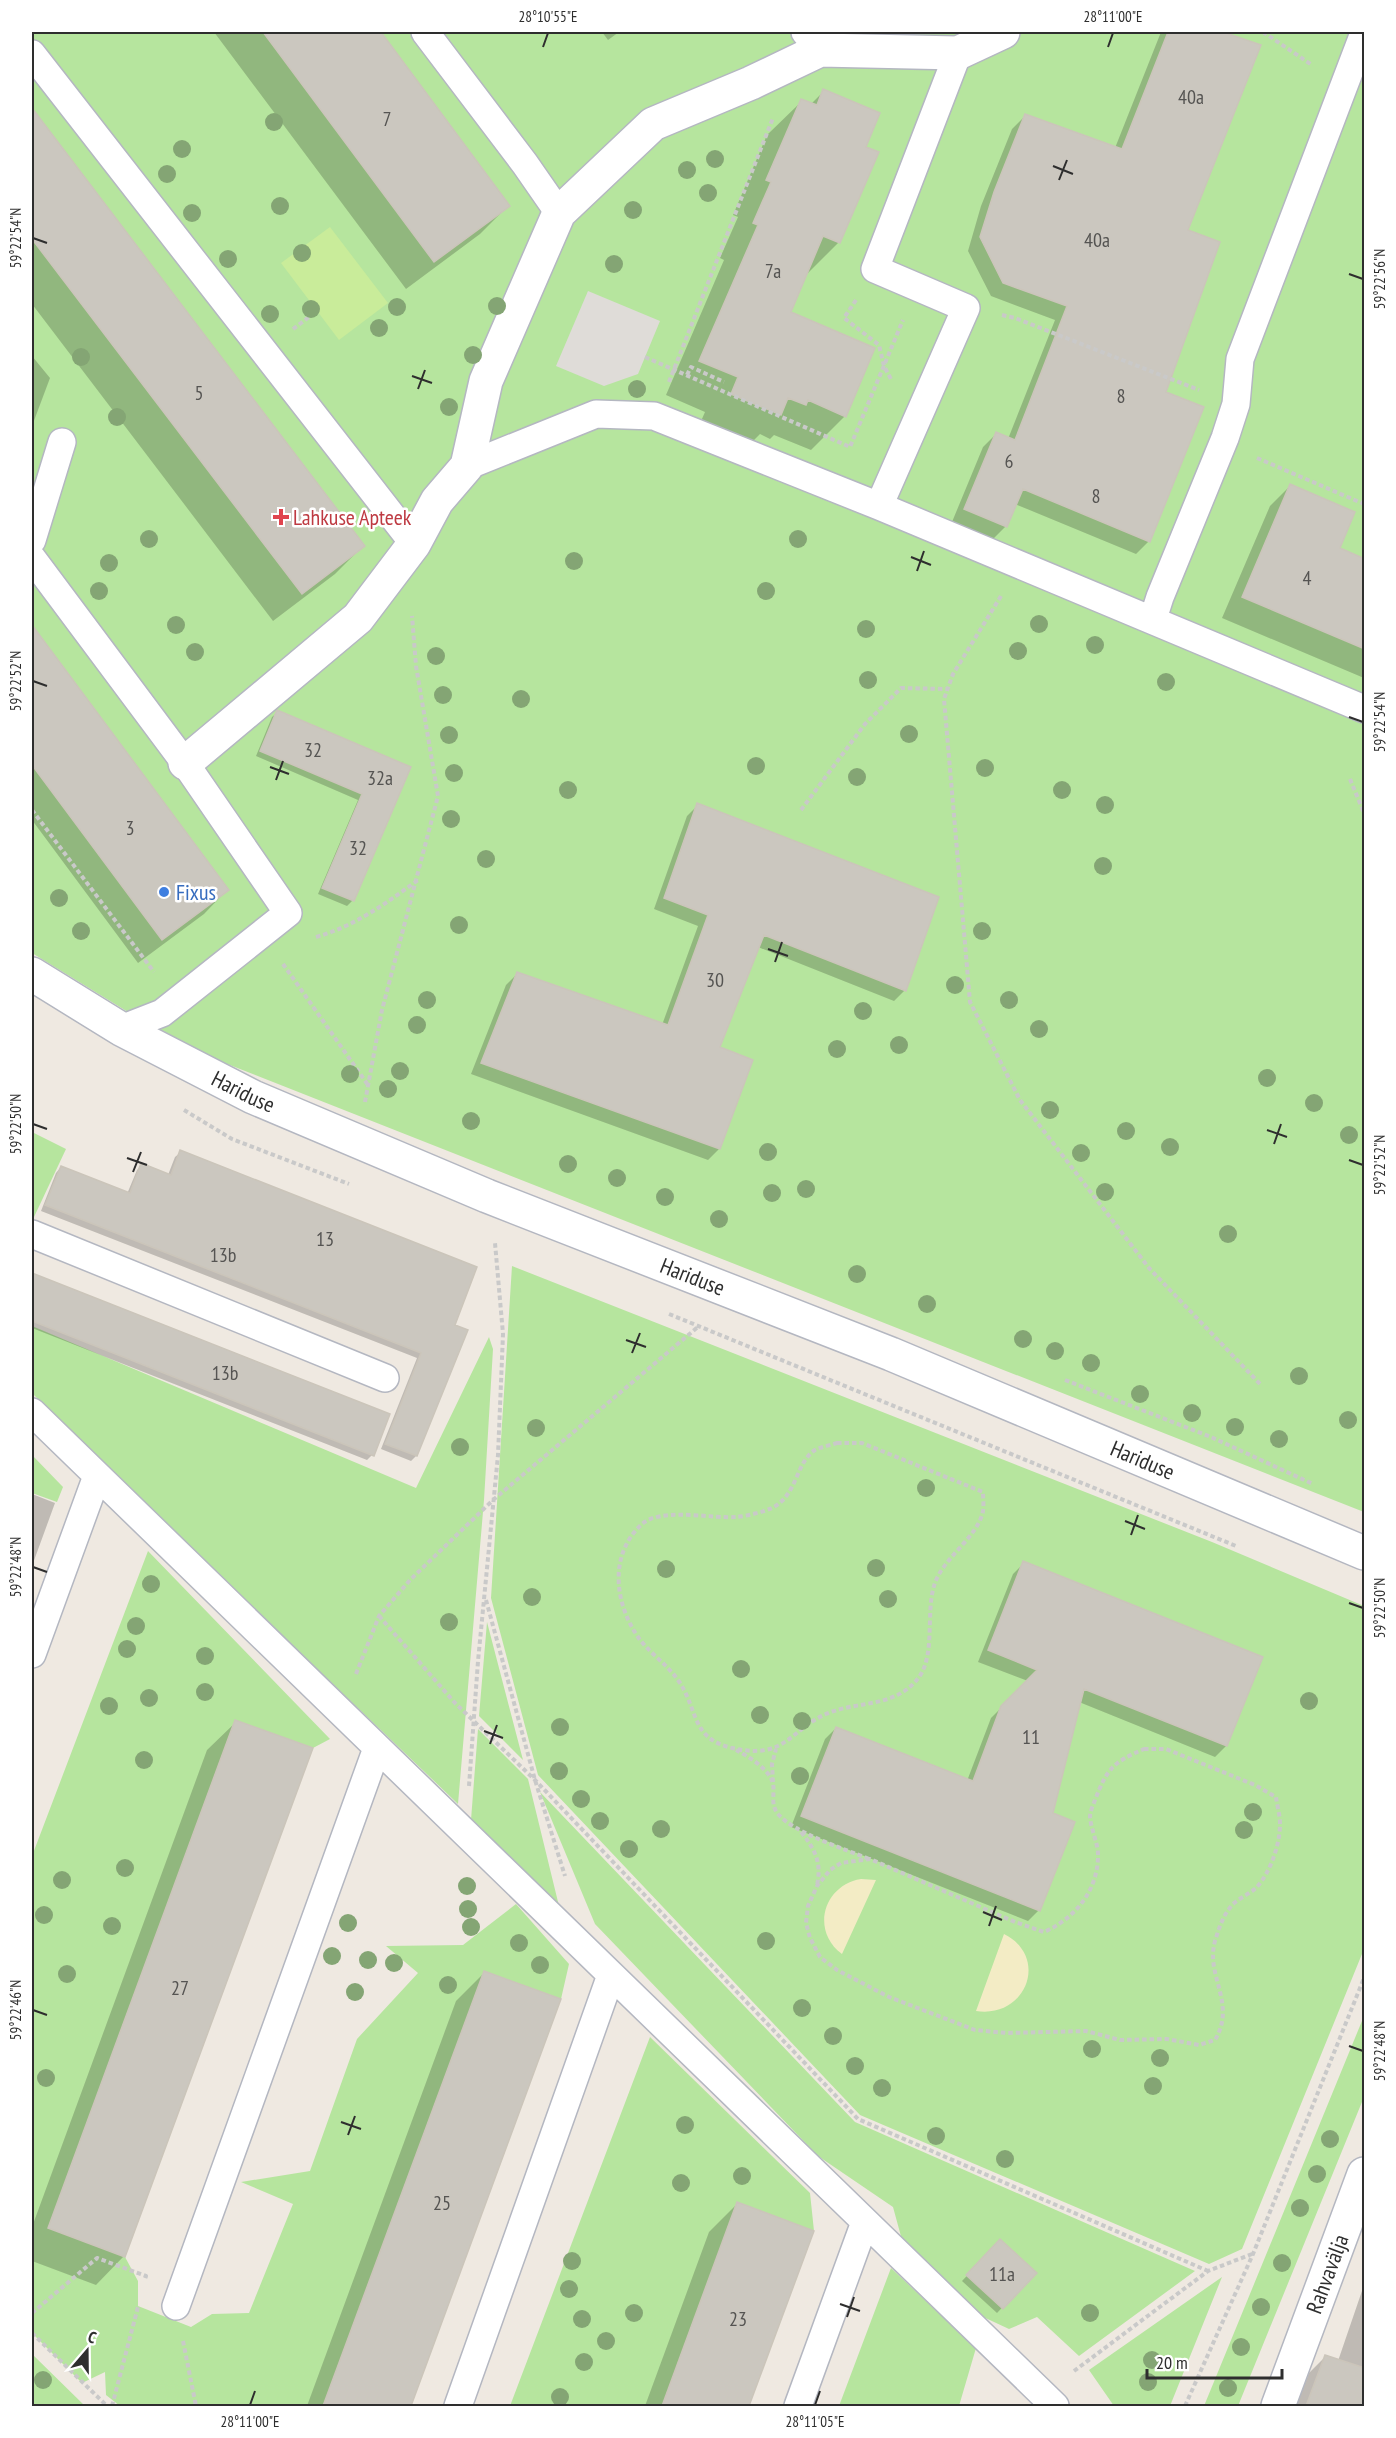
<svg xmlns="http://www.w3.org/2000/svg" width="1396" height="2438" font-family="'PT Sans Narrow',sans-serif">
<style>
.green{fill:#b6e59e}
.sand{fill:#f3ecc5}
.pitch{fill:#c9ec9a}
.plaza{fill:#dfdcd8}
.shadow{fill:#0003}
.building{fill:#cbc7bf;stroke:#cbc5ba;stroke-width:1.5}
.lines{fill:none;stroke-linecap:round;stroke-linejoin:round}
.service-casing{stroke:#b4b7c1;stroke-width:30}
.minor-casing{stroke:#b4b7c1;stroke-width:36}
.path{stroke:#c9c9c9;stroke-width:4;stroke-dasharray:4.5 3;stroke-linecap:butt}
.service{stroke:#fff;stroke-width:27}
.minor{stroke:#fff;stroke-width:33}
.tree{fill:#84a574}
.ticks{fill:none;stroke:#2e2e2e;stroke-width:2}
.health-dot{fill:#e0444e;stroke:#fff;stroke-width:2}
.shop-dot{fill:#3f7fe0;stroke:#fff;stroke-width:2}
.labels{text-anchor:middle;stroke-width:5;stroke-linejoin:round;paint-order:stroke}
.number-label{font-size:20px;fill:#555452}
.health-label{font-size:22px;fill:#be3a42;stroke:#fff;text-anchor:start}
.shop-label{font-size:22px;fill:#366cbe;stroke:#fff;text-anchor:start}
.street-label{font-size:22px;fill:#2e2e2e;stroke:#fff}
.neatline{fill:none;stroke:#2e2e2e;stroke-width:2}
.ticks-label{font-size:15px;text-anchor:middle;fill:#2e2e2e}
</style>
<rect width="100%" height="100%" fill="#efe9e1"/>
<path class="green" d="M32 32H1364V1512L217 1060 128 1012 32 953Z
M32 1132 66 1149 34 1217 32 1216Z
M512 1266 1212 1542 1364 1606V1949L1242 2249 1209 2264 860 2115 538 1775 491 1598Z
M32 1326 416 1488 489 1337 493 1349 484 1500 458 1804C316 1667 170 1533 32 1393Z
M32 1455 63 1487 57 1502 32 1493Z
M148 1551 330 1739 313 1748 235 1720 48 2228 125 2257 138 2281V2306L191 2327 212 2314 249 2313 293 2204 241 2182 310 2171 357 2039 418 1973 386 1946 463 1945 516 1904 569 1964 561 1999 484 1971 323 2406H120L106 2395 105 2372 82 2383 32 2333V1856Z
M487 1622 523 1760 479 1716Z
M478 1729 528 1779 559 1906 471 1820Z
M540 1792 855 2122 1195 2271 1079 2356 1037 2317 1009 2329 979 2315 902 2240 893 2207 818 2156 595 1924Z
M1364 2016V2097L1238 2406H1204Z
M650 2037 810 2193 814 2231 737 2203 662 2406H510Z
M891 2268 976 2348 959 2406H839Z
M1222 2277 1170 2406H1114L1089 2370Z
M32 2354 85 2406H32Z"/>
<path class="sand" d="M861 1879 876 1880 842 1954C810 1930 824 1885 861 1879Z
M1004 1934C1050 1957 1026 2019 976 2011Z"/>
<path class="pitch" d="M330 227 388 303 339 340 281 263Z"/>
<path class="plaza" d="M588 291 660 321 638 374 604 386 556 366Z"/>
<path class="shadow" d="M214 32H379L508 206 480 234 406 289Z
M602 32H619L608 40Z
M1161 32H1219L1259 46 1186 231 1164 393 1149 541 1136 554 1015 504 1006 526 993 539 952 522 983 447 996 434 1008 439 1055 320 991 296 968 251 981 206 1012 129 1025 116 1115 148Z
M824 91 864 148 877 153 838 243 804 277 789 313 845 416 811 450 774 435 770 439 760 434 745 449 698 428 705 412 666 395 724 260 720 258 738 217 733 215 767 135 802 101 811 104Z
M32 110 363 546 335 574 273 621 32 304Z
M32 356 50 378 32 426Z
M1290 486 1338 549 1364 560V678L1222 618 1270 506Z
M32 628 227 890 204 914 138 963 32 820Z
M278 712 409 768 352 901 347 906 318 894 358 800 256 756 272 717Z
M698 805 905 990 894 1001 758 947 718 1048 751 1060 719 1149 708 1160 471 1074 506 985 517 974 662 1025 698 926 654 909 687 816Z
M181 1152 453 1326 416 1456 411 1461 381 1449 417 1358 41 1211 56 1173 61 1167 127 1194 137 1170 142 1165 168 1175 175 1157Z
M32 1274 388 1415 372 1455 367 1460 32 1328Z
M32 1494 55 1503 32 1566Z
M1024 1563 1226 1746 1215 1757 1079 1702 1051 1814 1039 1910 1028 1921 791 1827 825 1739 836 1728 967 1781 991 1718 1028 1681 978 1662 1013 1574Z
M236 1722 124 2256 96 2285 32 2261V2227L207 1750Z
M484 1973 559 2000 409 2406H307L456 2001Z
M737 2204 812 2232 748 2406H645L709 2232Z
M1000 2241 1035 2273 997 2313 962 2281Z
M1364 2285V2406H1296L1309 2373 1325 2357 1338 2361Z"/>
<path class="building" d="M263 32H381L510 206 434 262Z
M1168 32H1223L1261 45 1188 230 1220 242 1166 392 1204 407 1150 542 1023 489 1007 527 964 509 996 432 1015 440 1067 306 1003 283 980 237 994 192 1025 114 1122 149Z
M823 89 880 113 866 147 879 152 840 243 823 236 791 312 875 348 846 417 808 400 806 405 788 398 781 415 731 394 738 377 699 361 758 225 753 223 771 182 766 180 801 99 817 105Z
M32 108 365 546 302 594 32 239Z
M1290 484 1355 512 1340 548 1365 559V649L1242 597Z
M32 625 229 890 162 940 32 765Z
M277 710 411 767 354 901 322 888 362 794 260 751Z
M697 803 939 897 906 991 764 935 720 1047 753 1060 720 1149 481 1063 517 972 668 1025 708 915 664 898Z
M180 1150 477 1267 455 1325 468 1330 417 1456 385 1444 421 1353 45 1205 61 1166 130 1193 141 1163 171 1175Z
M32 1273 390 1414 374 1456 32 1321Z
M1023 1561 1263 1657 1227 1746 1084 1689 1053 1813 1075 1822 1040 1911 801 1816 836 1727 973 1781 1001 1706 1037 1670 988 1650Z
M235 1720 313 1748 125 2257 48 2228Z
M484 1971 561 1999 411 2406H323Z
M737 2202 814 2231 749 2406H662Z
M1000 2239 1037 2273 1003 2309 966 2275Z
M1325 2355 1365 2368V2406H1306Z"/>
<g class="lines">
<defs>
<path id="service" d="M425 32 525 164 559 213
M805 32 820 50
M32 54 414 544
M467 466 596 414 654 416 879 506 1364 709
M879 506 966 308 875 269 958 53
M32 540 62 442
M32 558 185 763 288 913 162 1013 121 1029
M1153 619 1160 597 1225 438 1236 404 1240 359 1364 33
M32 1234 385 1378
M32 1412 1055 2406
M32 1654 97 1476
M176 2306 377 1748
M458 2406 611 1975
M798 2406 865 2222"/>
<g id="minor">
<path d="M185 763 358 618 414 544 437 501 467 466 486 381 559 213 653 124 751 83 820 50 958 53 1003 32"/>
<path id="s1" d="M32 974 121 1029 253 1097 487 1196 891 1354 1364 1553"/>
<path id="s2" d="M1278 2406 1364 2174"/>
</g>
</defs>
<use href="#service" class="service-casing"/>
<use href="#minor" class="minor-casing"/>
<path class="path" d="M1263 32 1312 65
M856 300 844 318 879 345 884 366 892 381
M1002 315 1015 318 1199 390
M293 329 317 311
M645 357 850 447 903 320
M687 375 691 367 724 382
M669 382 773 118
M1257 458 1364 504
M1001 596 953 674 944 699 970 1002 1020 1100 1149 1268 1260 1384
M1350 779 1364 813
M32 810 154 972
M801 810 865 724 901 688 947 689
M316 937C355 926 385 904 418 880
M283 964 368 1085
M365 1102 382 1010 438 796 416 666 412 616
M184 1110 232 1139 349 1184
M669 1314 1236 1546
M1065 1380 1211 1437 1313 1484
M837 1443H862L983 1492C983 1498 984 1505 983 1511 978 1537 944 1557 935 1583 925 1610 936 1654 919 1677 897 1707 861 1701 831 1712 790 1727 788 1761 732 1748 690 1738 699 1710 678 1680 667 1664 649 1653 638 1637 614 1602 609 1554 642 1524 661 1507 713 1519 737 1517 747 1516 763 1512 772 1508 798 1495 795 1463 815 1450 821 1447 831 1445 837 1443Z
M486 1600 535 1780 565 1876
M379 1616 455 1703 535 1780 858 2119 1208 2271
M356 1674 379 1616 410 1580 493 1500 699 1326
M1144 1749H1166L1255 1785 1276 1797C1277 1805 1280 1815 1280 1824 1280 1845 1270 1873 1256 1888 1249 1894 1240 1898 1233 1904 1223 1915 1219 1928 1215 1941 1205 1976 1237 2003 1215 2040L1199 2045 1167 2039 1120 2040 1086 2031 1007 2033 975 2030 889 1997 837 1970 820 1957 810 1938 806 1923 808 1906 817 1886 830 1870 841 1863 870 1859 1015 1922 1044 1932C1076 1918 1099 1889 1098 1853 1097 1841 1091 1829 1090 1817 1090 1812 1093 1805 1095 1800 1107 1769 1113 1762 1144 1749Z
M736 1750C748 1756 769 1769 773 1783 775 1795 770 1804 778 1814 794 1833 845 1849 869 1859
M773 1782 772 1764 776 1749
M469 1786 478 1661 498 1455 503 1334 495 1243
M801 1832C815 1849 822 1863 817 1885
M32 2313 97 2258 146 2276 145 2279
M32 2333 107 2406
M183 2341 196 2406
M1074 2371 1208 2271 1252 2254
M112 2406 138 2307
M1185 2406 1253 2254 1364 1978"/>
<use href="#service" class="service"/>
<use href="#minor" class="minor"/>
</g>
<g class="tree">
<circle cx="274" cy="122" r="9"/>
<circle cx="182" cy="149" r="9"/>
<circle cx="715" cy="159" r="9"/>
<circle cx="687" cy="170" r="9"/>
<circle cx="167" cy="174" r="9"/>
<circle cx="708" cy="193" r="9"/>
<circle cx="280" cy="206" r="9"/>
<circle cx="633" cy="210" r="9"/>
<circle cx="192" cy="213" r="9"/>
<circle cx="302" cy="253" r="9"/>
<circle cx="228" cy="259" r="9"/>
<circle cx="614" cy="264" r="9"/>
<circle cx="497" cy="306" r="9"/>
<circle cx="397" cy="307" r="9"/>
<circle cx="311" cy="309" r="9"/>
<circle cx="270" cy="314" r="9"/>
<circle cx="379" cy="328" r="9"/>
<circle cx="473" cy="355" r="9"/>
<circle cx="81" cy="357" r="9"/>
<circle cx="637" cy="389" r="9"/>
<circle cx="449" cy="407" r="9"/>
<circle cx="117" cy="417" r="9"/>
<circle cx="149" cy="539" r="9"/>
<circle cx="798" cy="539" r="9"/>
<circle cx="574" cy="561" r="9"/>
<circle cx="109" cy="563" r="9"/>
<circle cx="99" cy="591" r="9"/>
<circle cx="766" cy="591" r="9"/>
<circle cx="1039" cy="624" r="9"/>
<circle cx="176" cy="625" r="9"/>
<circle cx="866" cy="629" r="9"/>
<circle cx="1095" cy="645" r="9"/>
<circle cx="1018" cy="651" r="9"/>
<circle cx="195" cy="652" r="9"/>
<circle cx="436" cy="656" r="9"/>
<circle cx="868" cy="680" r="9"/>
<circle cx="1166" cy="682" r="9"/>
<circle cx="443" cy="695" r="9"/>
<circle cx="521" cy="699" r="9"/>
<circle cx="909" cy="734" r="9"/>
<circle cx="449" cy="735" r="9"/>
<circle cx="756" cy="766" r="9"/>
<circle cx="985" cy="768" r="9"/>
<circle cx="454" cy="773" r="9"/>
<circle cx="857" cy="777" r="9"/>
<circle cx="568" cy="790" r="9"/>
<circle cx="1062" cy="790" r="9"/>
<circle cx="1105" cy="805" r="9"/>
<circle cx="451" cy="819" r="9"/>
<circle cx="486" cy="859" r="9"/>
<circle cx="1103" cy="866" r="9"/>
<circle cx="59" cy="898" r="9"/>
<circle cx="459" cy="925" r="9"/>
<circle cx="81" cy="931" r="9"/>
<circle cx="982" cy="931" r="9"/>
<circle cx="955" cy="985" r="9"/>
<circle cx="427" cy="1000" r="9"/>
<circle cx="1009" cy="1000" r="9"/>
<circle cx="863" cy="1011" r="9"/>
<circle cx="417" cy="1025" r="9"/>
<circle cx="1039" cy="1029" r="9"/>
<circle cx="899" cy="1045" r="9"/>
<circle cx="837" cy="1049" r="9"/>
<circle cx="400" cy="1071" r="9"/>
<circle cx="350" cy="1074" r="9"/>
<circle cx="1267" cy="1078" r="9"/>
<circle cx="388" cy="1089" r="9"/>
<circle cx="1314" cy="1103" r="9"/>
<circle cx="1050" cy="1110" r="9"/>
<circle cx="471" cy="1121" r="9"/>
<circle cx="1126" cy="1131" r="9"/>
<circle cx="1349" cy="1135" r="9"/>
<circle cx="1170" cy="1147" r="9"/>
<circle cx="768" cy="1152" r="9"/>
<circle cx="1081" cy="1153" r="9"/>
<circle cx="568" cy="1164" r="9"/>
<circle cx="617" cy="1178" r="9"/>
<circle cx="806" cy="1189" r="9"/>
<circle cx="1105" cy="1192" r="9"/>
<circle cx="772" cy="1193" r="9"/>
<circle cx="665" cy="1197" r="9"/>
<circle cx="719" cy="1219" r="9"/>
<circle cx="1228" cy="1234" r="9"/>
<circle cx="857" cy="1274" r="9"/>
<circle cx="927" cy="1304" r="9"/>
<circle cx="1023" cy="1339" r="9"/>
<circle cx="1055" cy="1351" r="9"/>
<circle cx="1091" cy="1363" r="9"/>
<circle cx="1299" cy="1376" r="9"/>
<circle cx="1140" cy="1394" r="9"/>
<circle cx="1192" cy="1413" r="9"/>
<circle cx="1348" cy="1420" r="9"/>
<circle cx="1235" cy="1427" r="9"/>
<circle cx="536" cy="1428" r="9"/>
<circle cx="1279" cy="1439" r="9"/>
<circle cx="460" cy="1447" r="9"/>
<circle cx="926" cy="1488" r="9"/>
<circle cx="876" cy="1568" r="9"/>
<circle cx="666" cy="1569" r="9"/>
<circle cx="151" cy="1584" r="9"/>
<circle cx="532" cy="1597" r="9"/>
<circle cx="888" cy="1599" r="9"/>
<circle cx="449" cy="1622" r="9"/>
<circle cx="136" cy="1626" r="9"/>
<circle cx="127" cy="1649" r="9"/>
<circle cx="205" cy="1656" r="9"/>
<circle cx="741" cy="1669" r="9"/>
<circle cx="205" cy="1692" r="9"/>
<circle cx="149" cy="1698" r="9"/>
<circle cx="1309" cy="1701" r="9"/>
<circle cx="109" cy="1706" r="9"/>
<circle cx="760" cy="1715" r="9"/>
<circle cx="802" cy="1721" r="9"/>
<circle cx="560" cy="1727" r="9"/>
<circle cx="144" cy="1760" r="9"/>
<circle cx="559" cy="1771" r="9"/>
<circle cx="800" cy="1776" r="9"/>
<circle cx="581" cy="1799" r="9"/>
<circle cx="1253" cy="1812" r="9"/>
<circle cx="600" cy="1821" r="9"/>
<circle cx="661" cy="1829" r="9"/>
<circle cx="1244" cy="1830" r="9"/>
<circle cx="629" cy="1849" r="9"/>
<circle cx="125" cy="1868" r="9"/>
<circle cx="62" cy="1880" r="9"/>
<circle cx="467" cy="1886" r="9"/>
<circle cx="468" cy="1909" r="9"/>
<circle cx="44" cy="1915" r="9"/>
<circle cx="348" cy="1923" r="9"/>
<circle cx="112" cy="1926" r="9"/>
<circle cx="471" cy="1927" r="9"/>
<circle cx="766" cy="1941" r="9"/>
<circle cx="519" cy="1943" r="9"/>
<circle cx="332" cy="1956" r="9"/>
<circle cx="368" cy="1960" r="9"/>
<circle cx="394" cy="1963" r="9"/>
<circle cx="540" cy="1965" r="9"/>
<circle cx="67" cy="1974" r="9"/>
<circle cx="448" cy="1985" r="9"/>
<circle cx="355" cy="1992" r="9"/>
<circle cx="802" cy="2008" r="9"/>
<circle cx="833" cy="2036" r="9"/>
<circle cx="1092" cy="2049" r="9"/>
<circle cx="1160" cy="2058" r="9"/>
<circle cx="855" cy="2066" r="9"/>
<circle cx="46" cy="2078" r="9"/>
<circle cx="1153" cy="2086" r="9"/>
<circle cx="882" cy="2088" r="9"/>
<circle cx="685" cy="2125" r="9"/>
<circle cx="936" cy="2136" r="9"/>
<circle cx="1330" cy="2139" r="9"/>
<circle cx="1005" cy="2159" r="9"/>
<circle cx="1317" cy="2174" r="9"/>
<circle cx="742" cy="2176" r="9"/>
<circle cx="681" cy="2183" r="9"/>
<circle cx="1300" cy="2208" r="9"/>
<circle cx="572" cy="2261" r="9"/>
<circle cx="1282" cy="2263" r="9"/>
<circle cx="569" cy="2289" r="9"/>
<circle cx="1261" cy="2307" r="9"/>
<circle cx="634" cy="2313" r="9"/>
<circle cx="1090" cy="2313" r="9"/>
<circle cx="582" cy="2319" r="9"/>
<circle cx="606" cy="2341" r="9"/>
<circle cx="1241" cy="2347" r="9"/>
<circle cx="1152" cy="2360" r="9"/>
<circle cx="584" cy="2362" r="9"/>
<circle cx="43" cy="2380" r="9"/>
<circle cx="1148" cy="2382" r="9"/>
<circle cx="1228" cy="2388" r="9"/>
<circle cx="560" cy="2397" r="9"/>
</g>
<path class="ticks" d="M543 47 548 33M1108 47 1113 33M1053 166 1073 174M1059 180 1067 160M33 238 47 243M1349 274 1363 279M412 376 432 383M418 389 425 370M911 557 931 565M917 571 924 551M33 681 47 686M1349 717 1363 722M270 767 289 774M276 780 283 761M768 949 788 956M775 962 782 942M33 1124 47 1129M1267 1130 1287 1137M1274 1144 1281 1124M127 1158 147 1165M1349 1160 1363 1165M133 1172 141 1152M626 1340 646 1347M632 1353 640 1333M1125 1521 1145 1529M1131 1535 1138 1515M33 1567 47 1572M1349 1603 1363 1608M484 1731 503 1738M490 1744 497 1725M983 1912 1002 1920M989 1926 996 1906M33 2010 47 2015M1349 2046 1363 2051M341 2122 361 2129M348 2135 355 2116M840 2304 860 2311M847 2317 854 2297M250 2405 255 2391M815 2405 820 2391"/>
<path class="health-dot" d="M278 508h6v6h6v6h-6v6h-6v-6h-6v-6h6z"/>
<circle class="shop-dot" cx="164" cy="892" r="6"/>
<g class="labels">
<g class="number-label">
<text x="1191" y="104">40a</text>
<text x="387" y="126">7</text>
<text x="1097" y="247">40a</text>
<text x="773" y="278">7a</text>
<text x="199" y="400">5</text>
<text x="1121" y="403">8</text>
<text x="1009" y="468">6</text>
<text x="1096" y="503">8</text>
<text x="1307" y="585">4</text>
<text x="313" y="757">32</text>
<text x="380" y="785">32a</text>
<text x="130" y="835">3</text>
<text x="358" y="855">32</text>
<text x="715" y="987">30</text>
<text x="325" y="1246">13</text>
<text x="223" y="1262">13b</text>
<text x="225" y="1380">13b</text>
<text x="1031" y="1744">11</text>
<text x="180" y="1995">27</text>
<text x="442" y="2210">25</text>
<text x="1002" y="2281">11a</text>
<text x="738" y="2326">23</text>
</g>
<g class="health-label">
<text x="293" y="525">Lahkuse Apteek</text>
</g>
<g class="shop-label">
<text x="176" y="900">Fixus</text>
</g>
<g class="street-label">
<text dy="8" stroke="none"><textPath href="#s1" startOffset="242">Hariduse</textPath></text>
<text dy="8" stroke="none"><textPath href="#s1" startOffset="728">Hariduse</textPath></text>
<text dy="8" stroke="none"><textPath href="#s1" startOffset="1214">Hariduse</textPath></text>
<text dy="8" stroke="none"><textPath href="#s2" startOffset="141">Rahvavälja</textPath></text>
</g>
</g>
<rect width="1396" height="2438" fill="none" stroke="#ffffff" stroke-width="66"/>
<g transform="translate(87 2351) rotate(20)" stroke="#ffffff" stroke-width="4.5" paint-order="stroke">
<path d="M0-4.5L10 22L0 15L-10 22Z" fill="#2e2e2e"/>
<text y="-9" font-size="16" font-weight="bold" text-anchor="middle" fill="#2e2e2e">С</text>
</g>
<path d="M1147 2369v9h135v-9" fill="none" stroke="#2e2e2e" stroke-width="3"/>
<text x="1156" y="2369" font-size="18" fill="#2e2e2e" stroke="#ffffff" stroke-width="4.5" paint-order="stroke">20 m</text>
<rect x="33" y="33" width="1330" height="2372" class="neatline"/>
<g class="ticks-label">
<text x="548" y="22">28°10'55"E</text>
<text x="1113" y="22">28°11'00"E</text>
<text transform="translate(16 238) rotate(-90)" y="5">59°22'54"N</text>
<text transform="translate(1380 279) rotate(-90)" y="5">59°22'56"N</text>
<text transform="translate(16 681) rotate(-90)" y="5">59°22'52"N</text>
<text transform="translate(1380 722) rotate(-90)" y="5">59°22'54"N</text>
<text transform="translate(16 1124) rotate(-90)" y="5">59°22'50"N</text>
<text transform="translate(1380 1165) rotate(-90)" y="5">59°22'52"N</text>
<text transform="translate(16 1567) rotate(-90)" y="5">59°22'48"N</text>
<text transform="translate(1380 1608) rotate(-90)" y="5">59°22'50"N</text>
<text transform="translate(16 2010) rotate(-90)" y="5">59°22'46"N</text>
<text transform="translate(1380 2051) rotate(-90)" y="5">59°22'48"N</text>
<text x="250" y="2427">28°11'00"E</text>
<text x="815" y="2427">28°11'05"E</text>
</g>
</svg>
